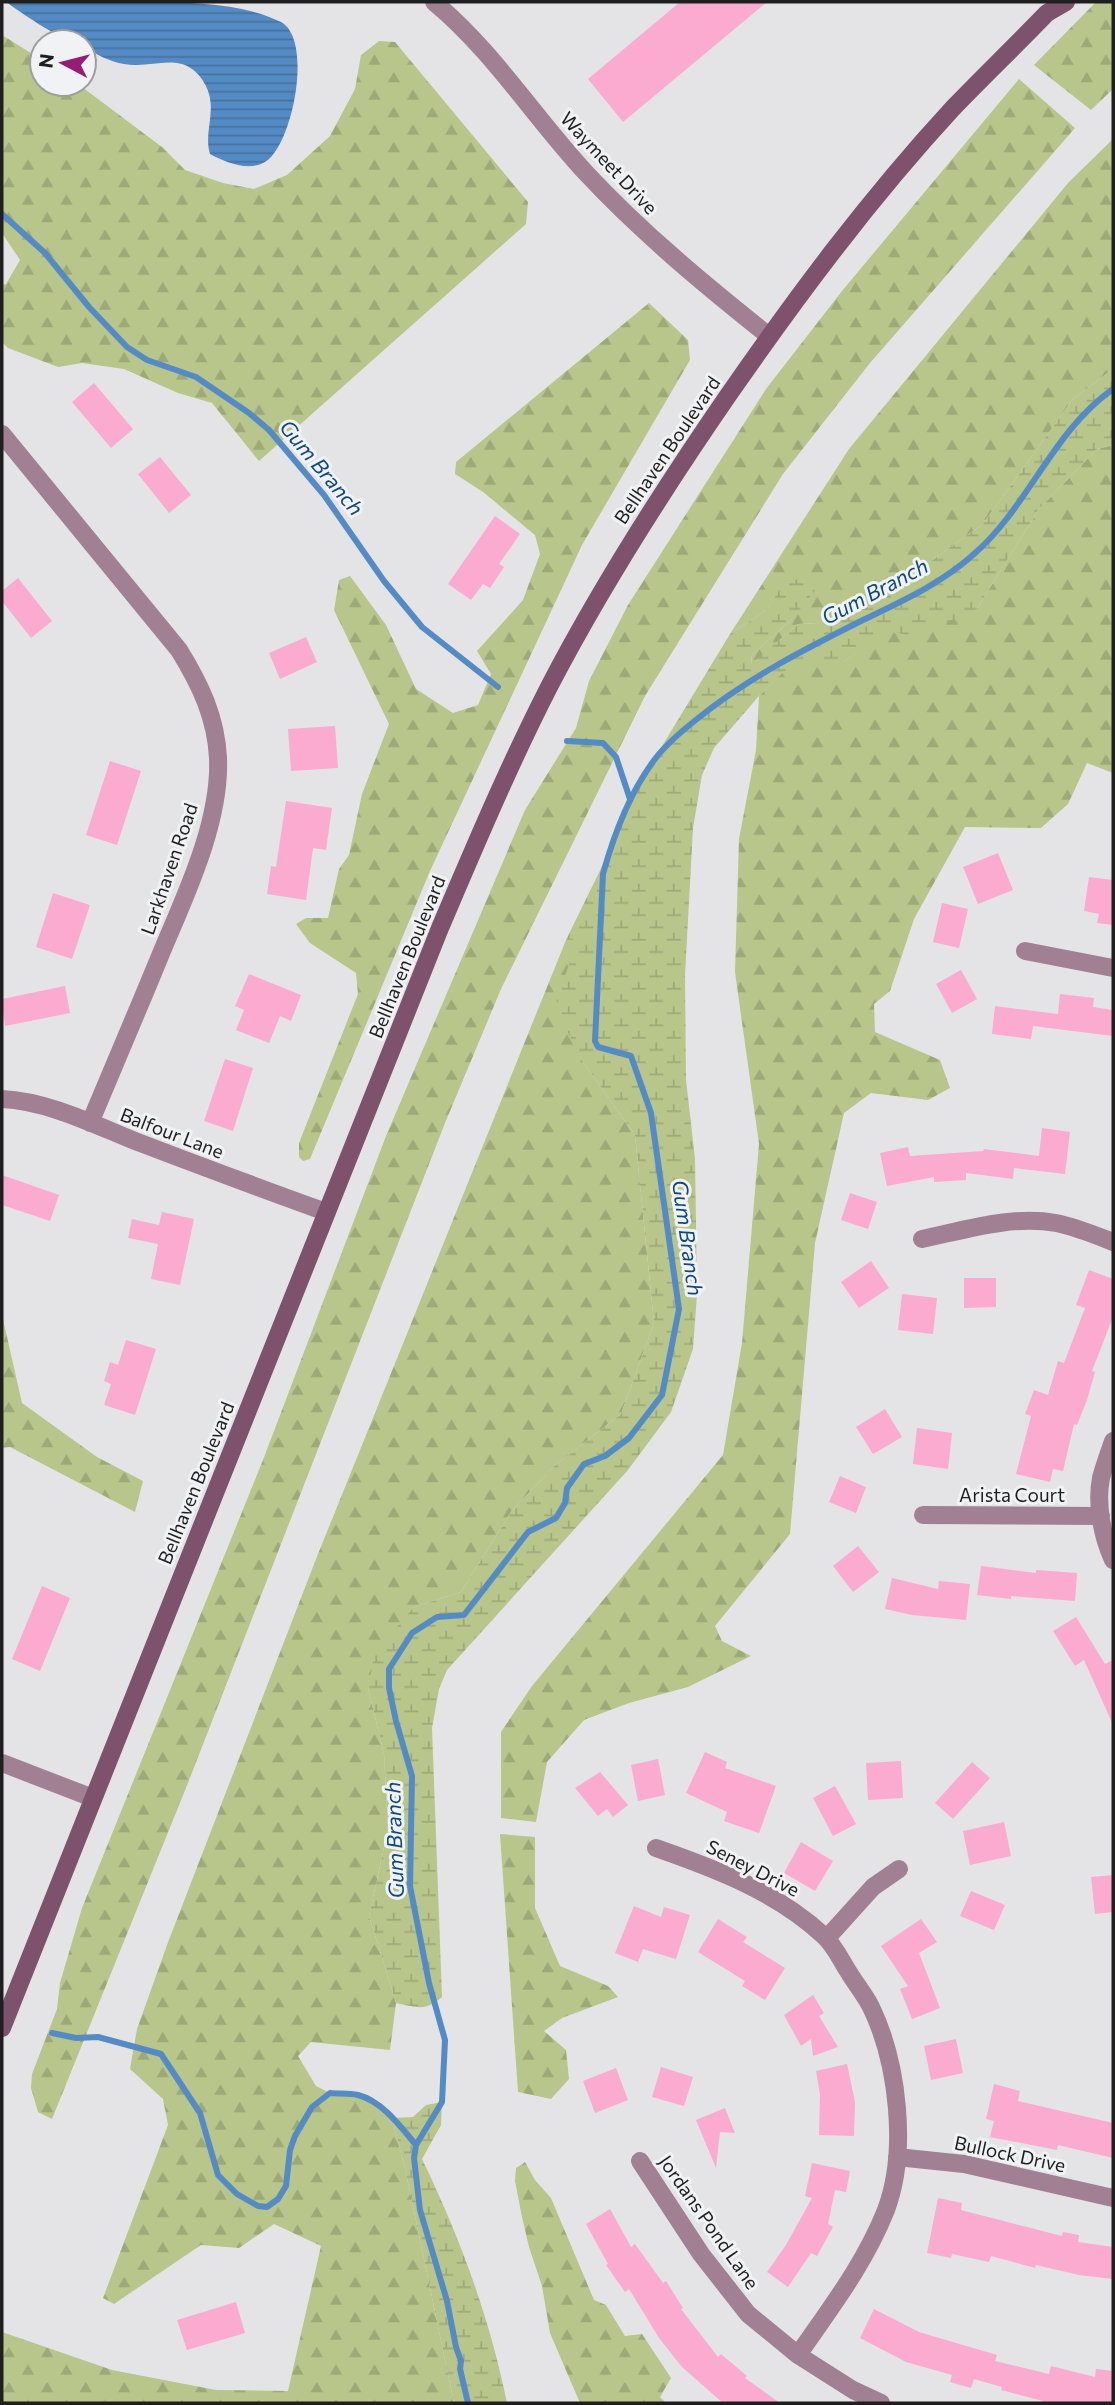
<svg xmlns="http://www.w3.org/2000/svg" width="1115" height="2405" font-family="Commissioner,sans-serif">
<style>
.forest{fill:url(#forest-firs)}
.wetland{fill:url(#wetland-marsh)}
.water{fill:url(#water-rules)}
.lines{fill:none;stroke-linecap:round;stroke-linejoin:round}
.stream{stroke:#558bc5;stroke-width:6}
.building{fill:#fbaad0}
.street{stroke:#a18094;stroke-width:18}
.secondary{stroke:#7e516d;stroke-width:18}
.labels{text-anchor:middle;stroke-width:6;stroke-linejoin:round;paint-order:stroke}
.street-label{font-size:19px;fill:#1f1f20;stroke:#f1f2f4}
.water-label{font-size:21px;font-style:italic;fill:#0d487f;stroke:#f1f2f4}
</style>
<defs>
<pattern id="forest-firs" width="22" height="20" patternUnits="userSpaceOnUse" patternTransform="scale(1.75)"><rect width="22" height="20" fill="#b8c58b"/><path d="M5 1l3.5 6h-7zM16 11l3.5 6h-7z" fill="#9ea978"/></pattern>
<pattern id="wetland-marsh" width="20" height="14" patternUnits="userSpaceOnUse" patternTransform="scale(1.75)"><rect width="20" height="14" fill="#b8c58b"/><path d="M1 5h8M5 5V1M11 12h8M15 12V8" fill="none" stroke="#9ea978"/></pattern>
<pattern id="water-rules" width="6" height="5" patternUnits="userSpaceOnUse" patternTransform="scale(1.75)"><rect width="6" height="5" fill="#558bc5"/><path d="M0 2.5h6" fill="none" stroke="#4671a0"/></pattern>
</defs>
<rect width="100%" height="100%" fill="#e4e4e7"/>
<path class="forest" d="M1096 2H1113V89L1091 110 1034 65Z
M2 35 42 60V84H78L162 147 185 170 223 183 254 189 287 175 330 136 355 89 361 55 379 41 395 42 528 202 526 224 259 461 212 403 178 393 124 369 82 363 58 367 8 348 2 342V285L6 284 20 260 2 233Z
M1019 79 1075 128 870 363 783 474 645 696 501 989 445 1123 186 1788 52 2119 38 2112 31 2088 32 2074 57 2009 60 1983 82 1908 263 1460 386 1136 525 810 576 728 589 681 628 605 766 389 842 291Z
M1113 139V369L1073 399 983 524 889 591 847 607 818 623 798 624 751 665 752 655 792 619 785 582 768 609 730 634 849 449 1068 183Z
M649 303 688 340 690 360 582 545 430 871 310 1159 303 1161 299 1157V1143L358 994 356 973 310 943 296 924 306 918H328L339 869 349 855 362 794 389 724 334 610 339 580 350 576 386 625 416 689 453 713 478 705 491 674 477 651 523 600 540 554 535 535 483 492 455 474 456 462Z
M1113 445V773L1087 763 1068 804 1041 828 965 827 914 919 890 991 874 1004 875 1032 940 1060 950 1088 928 1100 871 1093 844 1113 815 1243 790 1534 715 1626 722 1641 751 1656 688 1687 629 1703 584 1720 547 1762 536 1822 501 1818V1732L532 1686 723 1455 742 1343 759 1144 735 972 739 839 756 750 759 696 793 662H843L894 630 976 610 1039 509 1097 449Z
M578 936 581 1059 635 1135 654 1323 621 1414 554 1466 511 1512 461 1592 414 1607 368 1688 384 1754 388 1829 369 1916 396 2003 390 2050 311 2042 298 2056 316 2086 330 2093 359 2095 392 2118 406 2173 454 2403H2V2332L112 2370 216 2390 288 2391 321 2246 274 2224 239 2248 201 2245 114 2304 103 2298 168 2125 163 2099 130 2069 137 2029 167 1945 316 1559 566 940Z
M2 1315 22 1403 97 1457 143 1481 135 1512 10 1447 2 1448Z
M500 1834 535 1837V1908L560 1966 608 1986 618 1997 562 2018 544 2031 566 2050 569 2079 551 2099 518 2092Z
M525 2162 535 2180 551 2198 594 2300 606 2305 625 2336 642 2334 671 2378 660 2397 666 2403H580L550 2333 542 2286 529 2247 522 2217 515 2181 516 2168Z"/>
<path class="wetland" d="M1113 369V445L1097 449 1039 509 976 610 911 637 894 631 843 662 793 663 759 696 714 748 702 775 693 828 685 975 686 1080 695 1159 697 1294 693 1349 671 1412 628 1470 447 1670 439 1689 432 1728 442 1997C425 2012 416 2007 396 2003L369 1916 388 1829 384 1754 368 1688 375 1652 414 1607 461 1592 511 1512 554 1466 621 1414 654 1323 635 1135 581 1059 555 1006 578 937 566 940 610 850 630 799 730 634 768 609 784 582 829 573 792 619 752 655 751 664 798 624 818 623 847 607 889 591 983 524 1073 399Z
M442 2102 441 2125 422 2159C460 2237 490 2319 507 2403H454L406 2173 392 2118 413 2117 426 2105Z"/>
<path class="water" d="M6 2C45 2 85 2 124 2 172 2 237 0 281 22 314 40 292 147 265 162 248 172 225 162 210 154 203 131 218 111 206 86 185 47 155 70 124 64 110 62 96 54 84 47V42C61 42 25 15 6 2Z"/>
<g class="lines">
<path class="stream" d="M2 214 45 253 89 307 127 347 147 360 196 377 249 413 269 430 324 495 384 581 422 627 498 687
M567 741 603 743 616 757 630 799
M52 2033 76 2038 98 2037 161 2054 200 2113 218 2175 237 2194 258 2206 267 2207 278 2199 286 2186 290 2150 295 2136 312 2107 330 2093C339 2094 349 2093 358 2095 382 2101 401 2127 416 2145
M468 2403 460 2369 461 2361 456 2347 447 2301 420 2210 414 2158 416 2145 442 2102 445 2040 429 1983 410 1886 412 1776 396 1721 389 1688V1669L412 1633 437 1617 464 1615 528 1532 556 1518 565 1503 567 1488 584 1464 605 1456 629 1438 662 1395 679 1309 651 1113 631 1056 598 1047 595 1041 603 874C614 834 630 792 655 759 667 743 683 730 697 719 748 678 803 650 861 621 900 602 941 584 974 554 1029 506 1052 432 1113 389"/>
</g>
<path class="building" d="M680 2H767L623 122 588 79Z
M94 383 133 429 111 448 72 402Z
M160 457 191 495 169 513 138 474Z
M495 516 520 534 499 564 504 567 490 588 483 584 471 600 448 584Z
M18 578 52 621 31 638 2 601V591Z
M306 637 317 662 280 679 269 653Z
M335 726 338 768 291 771 288 729Z
M110 761 141 771 117 845 86 835Z
M286 801 332 808 326 850 313 848 306 900 267 894 271 866 276 867Z
M998 853 1013 890 978 904 963 867Z
M1089 877 1113 880V925L1097 923 1099 914 1084 911Z
M53 893 90 905 72 959 36 947Z
M942 903 968 909 959 948 933 942Z
M961 970 977 999 952 1013 936 984Z
M249 974 301 995 291 1021 280 1016 269 1043 236 1030 244 1010 235 1006Z
M65 986 70 1013 5 1026 2 999Z
M1060 994 1094 998 1093 1007 1113 1010V1036L1033 1026 1031 1039 992 1034 995 1006 1058 1014Z
M225 1059 253 1068 233 1131 204 1121Z
M1042 1128 1070 1132 1065 1174 1014 1168 1013 1179 966 1173V1180L934 1182V1177L887 1186 880 1153 908 1147 910 1156 983 1151 984 1149 1039 1156Z
M2 1175 59 1195 50 1221 2 1205Z
M850 1193 877 1202 868 1229 841 1220Z
M162 1212 194 1219 180 1285 151 1279 158 1244 128 1238 132 1219 159 1225Z
M871 1261 889 1288 859 1308 841 1282Z
M1089 1270 1113 1279V1317L1092 1371 1095 1372 1087 1400 1077 1425 1074 1424 1063 1471 1053 1469 1050 1482 1016 1474 1031 1416 1025 1414 1034 1390 1048 1395 1058 1361 1064 1363 1085 1308 1076 1305Z
M964 1278H996V1307L964 1308Z
M902 1294 937 1298 933 1334 898 1330Z
M126 1340 156 1349 135 1415 104 1405 111 1384 104 1381 110 1362 118 1365Z
M885 1409 902 1437 873 1454 856 1427Z
M917 1428 952 1433 948 1469 913 1464Z
M840 1476 866 1487 856 1513 829 1502Z
M858 1546 879 1572 853 1592 833 1566Z
M981 1566 1036 1573V1570L1077 1573 1075 1601 1011 1596V1599L977 1595Z
M892 1578 938 1589 939 1581 970 1584 966 1620 912 1615 885 1609Z
M42 1586 70 1598 40 1671 12 1659Z
M1076 1617 1105 1664 1113 1660V1725L1084 1660 1075 1666 1053 1631Z
M705 1752 727 1762 725 1768 776 1786 759 1833 724 1821 727 1812 686 1793Z
M658 1759 665 1795 638 1801 631 1765Z
M901 1761 903 1798 868 1800 866 1763Z
M972 1762 990 1778 953 1819 935 1803Z
M600 1772 628 1805 613 1817 607 1809 598 1816 575 1788Z
M835 1786 856 1824 833 1836 813 1798Z
M1004 1822 1011 1856 970 1865 963 1831Z
M801 1842 833 1861 815 1891 784 1873Z
M1113 1875V1912L1095 1914 1091 1877Z
M971 1891 1005 1905 994 1930 960 1916Z
M634 1906 661 1917 664 1907 690 1915 676 1959 643 1949 638 1962 615 1953Z
M718 1919 747 1937 743 1942 785 1968 765 2000 742 1986 745 1981 698 1952Z
M921 1919 937 1942 919 1953 940 2008 912 2019 900 1989 908 1986 881 1946Z
M813 1995 824 2013 819 2016 838 2047 813 2056 811 2039 801 2046 784 2015Z
M956 2039 963 2073 931 2080 924 2046Z
M847 2064 855 2102 854 2136 819 2135 820 2095 816 2071Z
M661 2067 693 2077 684 2106 652 2097Z
M616 2068 628 2100 595 2113 583 2081Z
M994 2084 1020 2091 1018 2101 1113 2123V2158L1058 2145 1057 2150 990 2137 994 2121 986 2119Z
M725 2108 735 2133 720 2132 716 2168 696 2120Z
M812 2163 850 2171 846 2192 835 2190 828 2224 833 2227 817 2256 811 2253 788 2287 767 2272 786 2245 812 2198 805 2196Z
M938 2198 962 2203 961 2210 1062 2236 1063 2232 1079 2235 1078 2242 1113 2247V2279L1079 2275 1036 2265 1035 2268 991 2256 989 2262 952 2254 951 2258 927 2253Z
M610 2209 631 2247 635 2244 663 2283 666 2281 683 2308 681 2309 718 2357 721 2354 747 2376 745 2378 780 2403H723L682 2367 659 2338 629 2289 625 2292 606 2265 608 2264 586 2224Z
M236 2302 245 2333 187 2350 177 2320Z
M874 2309 919 2332 997 2355 995 2361 1049 2374 1051 2366 1095 2377 1096 2369 1113 2371V2403H1042L1043 2401 1001 2390 1002 2387 974 2379 971 2388 950 2382 952 2375 906 2362 860 2338Z"/>
<g class="lines">
<path class="street" d="M434 2C493 51 534 117 586 173 642 233 705 285 769 336
M2 434 179 650C200 684 216 717 218 758 221 823 184 898 160 956 137 1012 113 1068 90 1123
M1025 951 1113 968
M2 1099C47 1101 93 1124 135 1141 198 1165 262 1189 326 1212
M922 1239C965 1230 1012 1215 1056 1223 1076 1227 1095 1235 1113 1242
M1113 1441C1109 1453 1104 1466 1101 1478 1096 1504 1102 1536 1113 1560
M923 1515 1101 1516
M2 1763 93 1798
M656 1848C716 1869 777 1892 824 1936 834 1945 841 1960 848 1971 855 1983 865 1995 871 2007 898 2063 908 2151 886 2210 864 2265 831 2307 798 2355
M827 1938 873 1887 899 1869
M897 2157 964 2164 1113 2198
M640 2161 701 2254 748 2314 798 2355 853 2390 881 2403"/>
<path class="secondary" d="M2 2028 440 928C475 846 509 765 550 685 602 585 663 490 727 397 797 296 870 198 953 108 984 76 1016 45 1047 13L1066 2"/>
</g>
<g class="labels">
<g class="street-label">
<text transform="translate(609 163) rotate(47)" y="7">Waymeet Drive</text>
<text transform="translate(667 450) rotate(-56)" y="7">Bellhaven Boulevard</text>
<text transform="translate(169 869) rotate(-71)" y="7">Larkhaven Road</text>
<text transform="translate(407 957) rotate(-68)" y="7">Bellhaven Boulevard</text>
<text transform="translate(172 1133) rotate(21)" y="7">Balfour Lane</text>
<text transform="translate(196 1483) rotate(-68)" y="7">Bellhaven Boulevard</text>
<text x="1012" y="1502">Arista Court</text>
<text transform="translate(753 1868) rotate(27)" y="7">Seney Drive</text>
<text transform="translate(1010 2154) rotate(12)" y="7">Bullock Drive</text>
<text transform="translate(709 2222) rotate(55)" y="7">Jordans Pond Lane</text>
</g>
<g class="water-label">
<text transform="translate(321 468) rotate(50)" y="7">Gum Branch</text>
<text transform="translate(875 592) rotate(-28)" y="7">Gum Branch</text>
<text transform="translate(687 1238) rotate(82)" y="7">Gum Branch</text>
<text transform="translate(395 1840) rotate(-92)" y="7">Gum Branch</text>
</g>
</g>
<rect width="1115" height="2405" fill="none" stroke="#1f1f20" stroke-width="7"/>
<g transform="translate(63 63) rotate(277)"><circle r="33" fill="#f1f2f4" stroke="#9d9e9f" stroke-width="2"/>
<path d="M0-5L12 26L0 18L-12 26Z" fill="#971c76"/>
<text y="-10" font-size="19" font-weight="bold" text-anchor="middle" fill="#1f1f20">N</text>
</g>
</svg>
